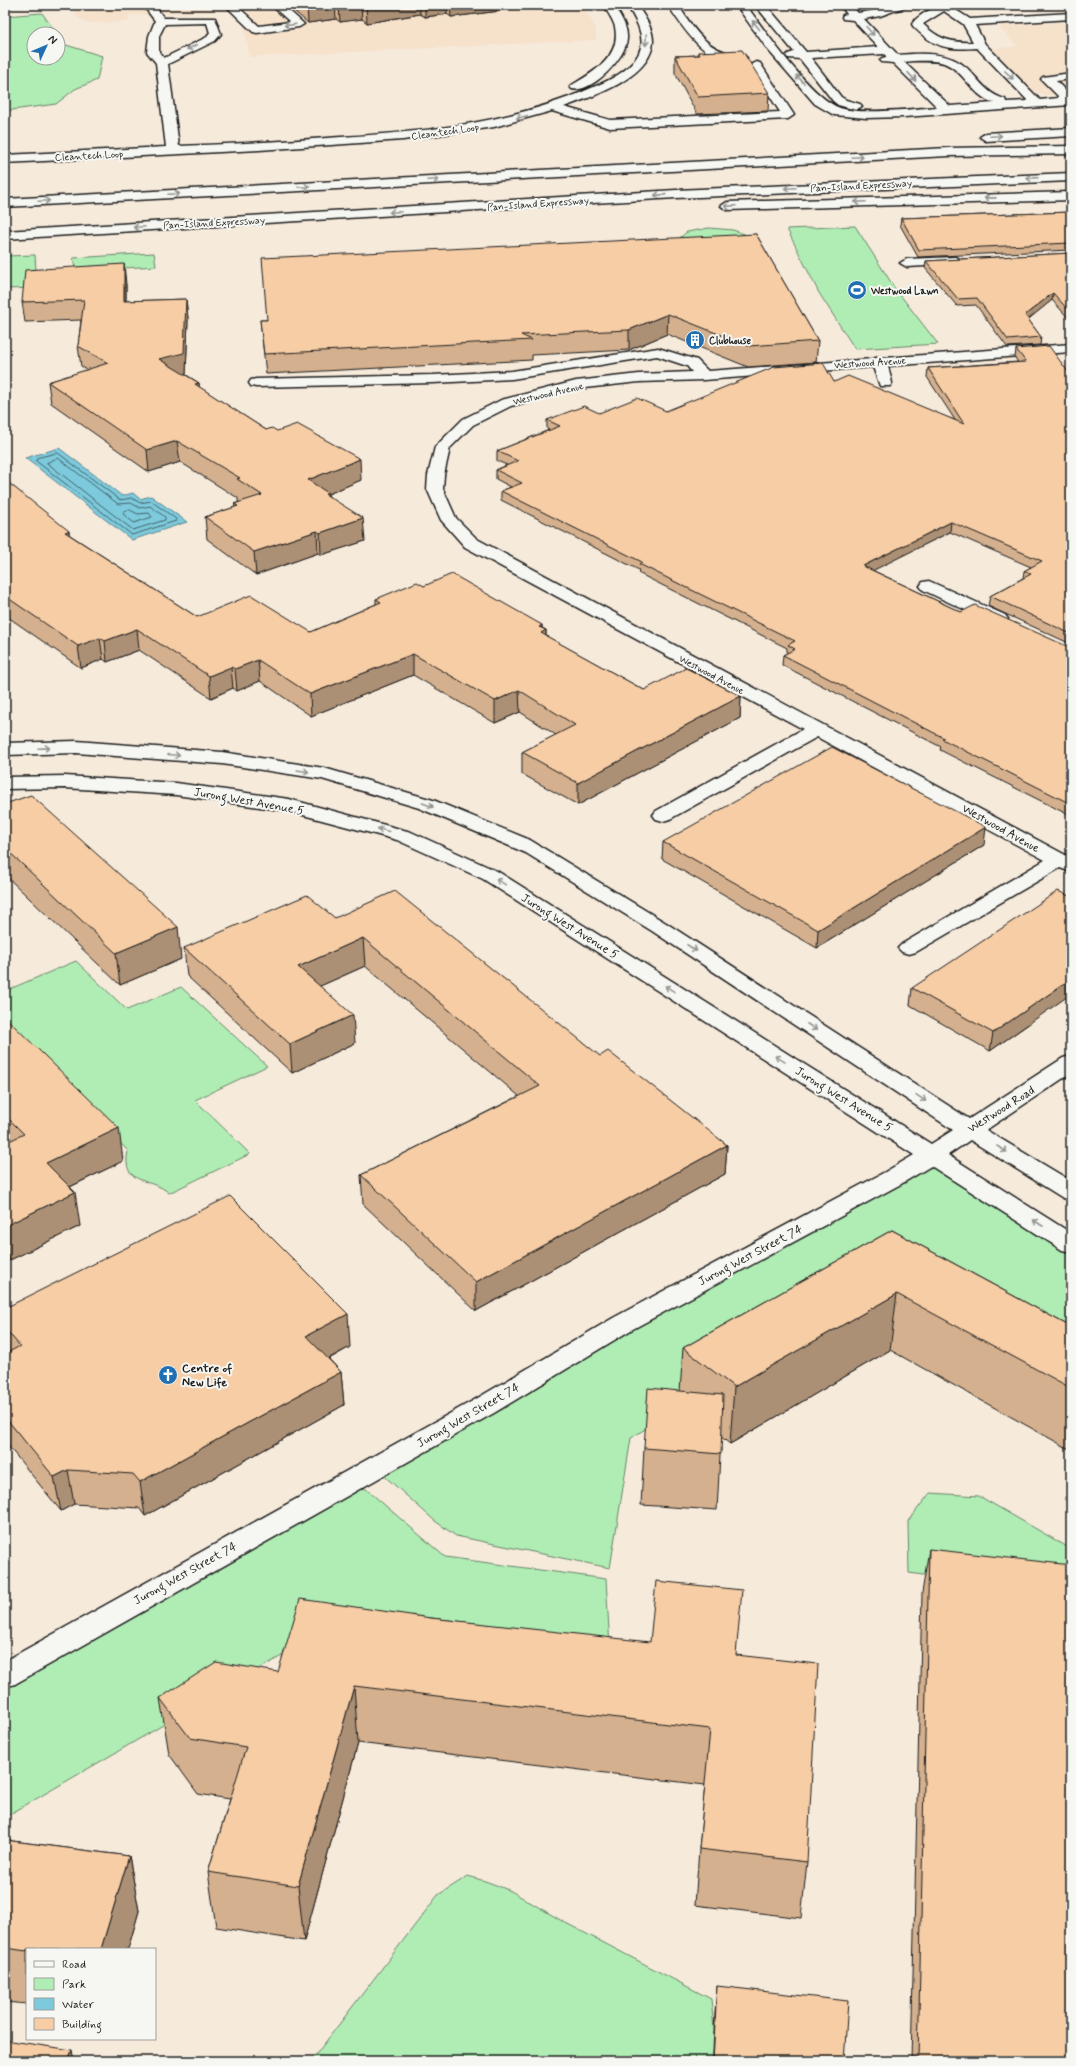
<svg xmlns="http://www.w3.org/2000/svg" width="1076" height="2066" font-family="Mynerve,sans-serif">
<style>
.built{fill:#f6e1cb}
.green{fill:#b0edb4;stroke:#668468}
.water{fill:#7dcadc;stroke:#56848f}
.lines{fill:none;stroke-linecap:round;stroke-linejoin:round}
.shore{stroke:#436269;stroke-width:1}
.minor-casing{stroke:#1c1c1c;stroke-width:3}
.highway-casing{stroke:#1c1c1c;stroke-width:3}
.minor{fill:#f6f6f2;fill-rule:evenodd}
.highway{fill:#f6f6f2;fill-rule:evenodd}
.wall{fill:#d4b08e;stroke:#1c1c1c}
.shaded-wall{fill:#ac9074;stroke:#1c1c1c}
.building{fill:#f6cda5;stroke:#1c1c1c}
.oneway{stroke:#949492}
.labels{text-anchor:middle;stroke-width:4;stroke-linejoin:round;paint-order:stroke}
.far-street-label{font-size:10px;fill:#1c1c1c;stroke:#f6f6f2}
.far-poi-label{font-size:10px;font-weight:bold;fill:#1c1c1c;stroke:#f6f6f2;text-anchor:start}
.street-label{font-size:12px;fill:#1c1c1c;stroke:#f6f6f2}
.poi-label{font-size:12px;font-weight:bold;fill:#1c1c1c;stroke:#f6f6f2;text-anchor:start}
</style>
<rect width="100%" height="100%" fill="#f6eadb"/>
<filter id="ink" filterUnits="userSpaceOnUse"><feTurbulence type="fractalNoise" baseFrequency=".025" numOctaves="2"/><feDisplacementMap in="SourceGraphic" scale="8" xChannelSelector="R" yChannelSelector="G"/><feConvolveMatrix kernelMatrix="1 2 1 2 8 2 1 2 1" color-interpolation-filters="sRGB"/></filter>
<g filter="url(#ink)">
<path class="built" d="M72 5H582L596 28V40L250 57 240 10 129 15 128 22 86 23 78 18Z
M1071 22V95H1045L1032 91 992 49 1017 46 998 26Z"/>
<path class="green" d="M42 13 57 34H34V58H58V35L66 45 102 56 97 80 75 89 56 104 5 111V16Z
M855 226 894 287 938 344 855 349 819 293 787 229Z
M709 228 733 230 750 236 677 240 687 232Z
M154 253 156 266 76 271 73 258Z
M35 255 37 288 5 289V256Z
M76 961 127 1010 181 987 267 1066 195 1100 250 1154 169 1193C154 1178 120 1186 128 1151L5 1024V991Z
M931 1155 1071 1247V1382L888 1275 631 1438 610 1568 456 1536 435 1521 381 1473Z
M359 1483 445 1557 606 1579 612 1682 316 1636 5 1817V1681Z
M930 1493 979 1496 1071 1549V1596L909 1573 908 1521Z
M468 1876 488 1882 511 1891 562 1921 711 1999 714 2030 712 2061H311L438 1895Z"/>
<path class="water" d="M59 448 122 496 133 493 140 499 151 496 187 522 132 540 25 458Z"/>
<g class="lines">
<path class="shore" d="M58 453 120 500 132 498 140 503 151 501 176 519V521L132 535 36 461 37 458Z
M58 458 118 504 131 503 140 508 150 506 165 517V520L133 530 47 463Z
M130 510 138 514 149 513 152 517 134 523 123 514 124 511Z"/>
<defs>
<path id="minor" d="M143 5H154L164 18H215L221 34 215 41 168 64 179 146C233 144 287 141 341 137 426 132 510 123 589 89 608 81 636 69 641 47 644 32 634 17 627 5H637C644 16 653 28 653 41 652 78 591 97 564 107L610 120 780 112 750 65 756 62 760 63 794 115 788 119 610 128 552 111 494 127 403 140 259 150 5 163V155L166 147 156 63 147 52 149 36 155 21ZM207 23 210 33 207 37 164 58 159 52V36L165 24Z
M225 5H236L259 26 290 22 271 5H283L304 24 299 27 257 33 253 32Z
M604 5H614C620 16 628 26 627 39 626 58 591 94 572 89L570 87 572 85C594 72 621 57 615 27 613 19 607 12 604 5Z
M668 5H678C690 23 702 44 723 51 730 54 738 54 745 56L747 58 745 60C709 69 684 30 668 5Z
M736 5H746C765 31 811 98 840 108 859 115 915 109 937 107L893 63 882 62 880 60 882 58 887 57 884 54 811 58 841 97 846 100 860 104 862 106 856 110 838 105 833 101 800 59 788 58 786 56 788 54 794 52 755 5H766L806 52 878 47 853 20 843 19 842 17 843 15 847 14 840 5H851L858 13C875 11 889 5 906 5L905 7 880 16 864 19 898 55C921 53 949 51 967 68 980 81 987 94 1005 99L1006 102 1028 101 977 48C948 50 934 48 913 26L912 24C918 15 928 11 938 6L937 5H948L970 19 1071 13V19L975 25 985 44 1040 100 1058 98V96L1041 79 1043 77 1071 73V79L1056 81 1070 95 1071 105 904 117 866 118 834 115 815 104 768 50ZM944 11 963 24 973 42C951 43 938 39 923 24ZM913 61C923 61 934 60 944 63 965 71 972 97 995 103L950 106 904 62Z
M956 257 963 261 961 264 907 267 900 263 907 259Z
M1071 344V352L888 366 892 383 890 386H880L873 367 704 380 639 382 576 389 511 406 473 425 450 448 444 475 443 489 456 518 477 539 1071 858V872L1060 868 916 952 909 954 902 952 898 948 902 944 1045 860 817 737 670 819 663 821 656 819 653 815 656 811 803 729 465 547 441 520 427 489 428 475 435 447 463 419 501 400 576 381 639 374 692 372 687 366 657 356 512 379 433 383 256 387 251 386 249 383 251 380 256 379 433 375 512 371 658 348 697 360 708 371 873 359 879 357 884 358Z
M929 581 1005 615 1008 619 1005 623 999 624 993 623 923 590 920 586 923 582Z
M76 741 222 752 324 768 433 800 530 840 666 923 969 1119 1063 1058 1071 1056V1073L986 1130 1071 1181V1200L1063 1198 970 1140 948 1155 1071 1233V1252L1062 1250 931 1166 901 1184 631 1330 494 1413 15 1684 5 1687V1661L476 1399 613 1318 885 1172 914 1155 483 879 397 840 288 811 176 795 65 788 5 789V777L65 776 176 783 289 799 411 832 497 871 931 1144 953 1130 652 931 526 853 419 808 322 779 222 764 76 753 5 755V743Z"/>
<path id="highway" d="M1071 128V136L986 141 980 137 986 133Z
M1071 146V154L948 156 5 207V199L948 148Z
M1071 173V181L676 198 5 239V231L676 190Z
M1071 192V200L727 210 721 206 727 202Z"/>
</defs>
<use href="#minor" class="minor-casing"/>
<use href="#highway" class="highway-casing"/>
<use href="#minor" class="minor"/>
<use href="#highway" class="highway"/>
</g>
<path class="wall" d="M287 5H511H500V11L451 17 447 14 425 17 420 14 367 23 362 19 340 22 336 19 308 23Z
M698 52 769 93 768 111 697 114 675 73V56L698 55Z
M1071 212V250L918 257 900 225 901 218Z
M756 234 818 341 816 362 748 367 667 334 629 350 532 355V360L266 374 260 320H267Z
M1071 253V321L1052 300 1028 319 1041 337 1040 345 1007 347 976 305 957 306 925 268 926 261Z
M126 284V301L186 299 188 319 186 374H185L199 383V387L266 430 361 480 328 494V495L365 541 321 555 318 553 256 575 207 539 205 517 235 507 234 504 239 502 238 501V498L180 462 149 472 51 403 48 382 87 370 81 366 78 346 81 320 25 322 22 302Z
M1016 349 1071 376V644L988 606 990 596 1023 578 1024 571 1031 567 950 532 872 570 961 612 1071 648V816L940 750 941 747 782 665 783 655 787 653V648L638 573 639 570 501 500V491L511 487 496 479V470L507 465 497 461V451L549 430 547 429V420L599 413 666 411 834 382 955 420 927 377 928 368 1018 362 1015 358Z
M5 480 70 535 197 617 311 632 376 604V599L424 586 542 625V628L546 630V636L644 690 741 696 740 718 578 805 522 774V752L556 735 520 712 495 723 413 675 311 716 260 681 237 691 233 688 211 698 139 650 107 662 103 659 81 668 5 615Z
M5 804 181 959 120 985 5 875Z
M663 842 984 845 817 948 662 859Z
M335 918 600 1056 727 1145 725 1174 476 1311 363 1204 361 1175 519 1096 365 966 320 986 355 1043 292 1073 187 976 184 948Z
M912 988 1033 1021 990 1051 910 1005Z
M5 1017 123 1161 70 1187 80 1226 6 1262 5 1261V1143H6L5 1142Z
M892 1230 1071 1327V1450L890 1350 730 1444 721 1437 717 1510 641 1505 644 1448 680 1391 683 1348Z
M5 1308 350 1347 329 1359 341 1372 344 1405 145 1516 139 1508 74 1504 61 1511 5 1442Z
M929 1549 1071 2061H911L922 1593Z
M431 1618 736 1655 807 1862 801 1918 695 1905 699 1849 705 1785 358 1743 304 1941 216 1927 208 1872 230 1799 198 1794 169 1754 160 1698 278 1672Z
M5 1840 129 1856 139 1911 128 1949H27V2004L5 2002Z
M717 1986 844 2061H713L715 2012Z"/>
<path class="shaded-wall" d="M307 5H335L336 19 308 23Z
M339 5H361L362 19 340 22Z
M366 5H420V14L367 23Z
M425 5H447V14L425 17Z
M450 5H500V11L451 17Z
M124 264 126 284V321L124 301Z
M1053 293 1052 300 1024 323 1025 315Z
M186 299 188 319 186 374 161 379 159 359Z
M668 314 667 334 629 350V330Z
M199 383 201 404 195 384Z
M177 441 180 462 149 472 147 450Z
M360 459 361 480 328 494 329 515 308 480Z
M363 518 365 541 321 555 320 533Z
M951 522 950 532 862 576 863 566Z
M69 531 72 551 65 532Z
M317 531 318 553 256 575 254 552Z
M542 625V632L546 630V652L539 627Z
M137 629 139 650 107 662 105 641Z
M100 638 103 659 81 668 78 646Z
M413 654V675L311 716 310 694Z
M258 660 260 681 237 691 235 669Z
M231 667 233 688 211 698 209 676Z
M519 690 520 712 495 723V701Z
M741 696 740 718 578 805V783Z
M986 827 984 845 817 948 818 930Z
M178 927 181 959 120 985 116 953Z
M363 938 365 966 300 995 298 967Z
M1071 979V994L990 1051 993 1033Z
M353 1015 355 1043 292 1073 290 1044Z
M119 1128 123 1161 51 1196 46 1163Z
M727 1145 725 1174 476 1311V1282Z
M75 1192 80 1226 6 1262 5 1258V1226Z
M897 1294 890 1350 730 1444 734 1387Z
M348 1314 350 1347 309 1369 306 1336Z
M341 1372 344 1405 145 1516 140 1482Z
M68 1470 74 1504 61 1511 54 1477Z
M354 1686 358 1743 304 1941 298 1886Z
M129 1856 139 1911 128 1949H101Z
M72 2050 74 2061H68Z"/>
<path class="building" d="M742 50 769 93 698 97 675 56 700 55 698 52Z
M1071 212V243L919 250 901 218Z
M756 234 818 341 749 346 668 314 629 330 521 335 532 340 264 354 260 320H267L262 258Z
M1071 253V313L1053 293 1025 315 1041 337 1008 340 977 298 958 299 926 261Z
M124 264V301L186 299 184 353 159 359 199 383 195 384 266 430 272 428 277 431 297 424 360 459 308 480 328 493 325 494 363 518 320 533 317 531 254 552 205 517 238 506 234 504 262 495 237 479 240 478 177 441 147 450 48 382 108 363 78 346 84 300 22 302 25 270Z
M1049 346 1071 376V634L990 596 1031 574 1024 571 1042 561 951 522 863 566 961 612 975 605 1071 648V662L1067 664 1071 666V804L942 739 944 738 783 655 795 649 788 645 795 641 639 564 642 562 501 491 522 483 496 470 518 461 497 451 560 426 547 420 584 406 599 413 637 398 666 411 774 367 823 363 834 382 848 376 964 424 928 368 1026 362 1016 349Z
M5 480 69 531 65 532 197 617 251 595 311 632 381 602 376 599 417 582 424 586 452 574 542 625 539 627 546 630 541 633 644 690 686 668 741 696 578 783 522 752 575 725 519 690 495 701 413 654 310 694 258 660 235 669 231 667 209 676 137 629 105 641 100 638 78 646 5 596Z
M832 747 986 827 818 930 663 842Z
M31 795 178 927 116 953 5 848V804Z
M395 891 600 1056 608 1051 727 1145 476 1282 361 1175 540 1086 363 938 298 967 353 1015 290 1044 184 948 307 895 335 918Z
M1058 891 1071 897V979L993 1033 912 988Z
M5 1017 119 1128 46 1163 75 1192 5 1226V1143L24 1134 5 1115Z
M230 1196 348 1314 306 1336 341 1372 140 1482 133 1474 68 1470 54 1477 5 1417V1354L20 1346 5 1329V1308Z
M892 1230 1071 1327V1388L897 1294 734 1387 683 1348Z
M648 1388 723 1395 721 1454 644 1448Z
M929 1549 1071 1565V2061H918Z
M656 1581 742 1590 736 1655 818 1664 807 1862 699 1849 710 1729 354 1686 298 1886 208 1872 246 1747 190 1738 160 1698 216 1662 278 1672 300 1599 431 1618 650 1642Z
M5 1840 129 1856 101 1949H27V1951L5 1948Z
M717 1986 848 2001 844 2061H713Z
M5 2040 72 2050 68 2061H5Z"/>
<defs><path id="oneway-shaft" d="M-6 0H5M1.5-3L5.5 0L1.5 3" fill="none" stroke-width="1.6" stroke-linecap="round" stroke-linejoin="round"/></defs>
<g class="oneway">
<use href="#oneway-shaft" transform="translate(290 25) rotate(173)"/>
<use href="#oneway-shaft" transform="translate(756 25) rotate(-129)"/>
<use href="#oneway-shaft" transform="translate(870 31) rotate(48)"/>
<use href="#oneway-shaft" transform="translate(646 40) rotate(92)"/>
<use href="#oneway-shaft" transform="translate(192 47) rotate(157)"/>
<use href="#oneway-shaft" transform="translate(1009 75) rotate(45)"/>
<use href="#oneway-shaft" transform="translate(912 77) rotate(47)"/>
<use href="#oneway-shaft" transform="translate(800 79) rotate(-133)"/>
<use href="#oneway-shaft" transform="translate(522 117) rotate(165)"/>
<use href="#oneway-shaft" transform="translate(996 136) rotate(-3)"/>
<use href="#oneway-shaft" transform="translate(858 157) rotate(-3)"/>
<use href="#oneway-shaft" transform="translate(1032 178) rotate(178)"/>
<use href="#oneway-shaft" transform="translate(433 180) rotate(-3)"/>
<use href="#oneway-shaft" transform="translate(304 187) rotate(-3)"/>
<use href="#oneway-shaft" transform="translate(790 188) rotate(177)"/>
<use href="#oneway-shaft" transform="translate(174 194) rotate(-3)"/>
<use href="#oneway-shaft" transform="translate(660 195) rotate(176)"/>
<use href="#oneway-shaft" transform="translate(990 198) rotate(179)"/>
<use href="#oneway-shaft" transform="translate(44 201) rotate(-3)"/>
<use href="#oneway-shaft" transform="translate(860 202) rotate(178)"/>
<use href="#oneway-shaft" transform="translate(730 206) rotate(178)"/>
<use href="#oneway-shaft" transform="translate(395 212) rotate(177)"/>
<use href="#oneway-shaft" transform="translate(139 227) rotate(177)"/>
<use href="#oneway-shaft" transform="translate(44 748) rotate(-2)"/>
<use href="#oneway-shaft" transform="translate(174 755) rotate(5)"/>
<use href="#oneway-shaft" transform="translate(303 771) rotate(9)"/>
<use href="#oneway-shaft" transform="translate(428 805) rotate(20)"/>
<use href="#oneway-shaft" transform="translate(383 830) rotate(-165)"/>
<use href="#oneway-shaft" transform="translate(501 882) rotate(-148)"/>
<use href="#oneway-shaft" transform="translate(692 948) rotate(33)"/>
<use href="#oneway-shaft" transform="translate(670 989) rotate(-148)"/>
<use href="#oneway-shaft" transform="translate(812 1027) rotate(33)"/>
<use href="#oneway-shaft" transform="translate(780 1059) rotate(-148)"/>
<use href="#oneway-shaft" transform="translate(921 1098) rotate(34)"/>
<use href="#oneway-shaft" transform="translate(1002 1149) rotate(30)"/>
<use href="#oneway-shaft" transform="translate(1038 1223) rotate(-147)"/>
</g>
</g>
<defs>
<symbol id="stadium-disc" viewBox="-11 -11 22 22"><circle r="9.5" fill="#1f6fb2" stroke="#f6f6f2"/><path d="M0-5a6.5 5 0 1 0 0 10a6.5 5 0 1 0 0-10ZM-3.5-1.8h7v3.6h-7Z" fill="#fff"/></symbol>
<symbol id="building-disc" viewBox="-11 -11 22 22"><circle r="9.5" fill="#1f6fb2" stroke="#f6f6f2"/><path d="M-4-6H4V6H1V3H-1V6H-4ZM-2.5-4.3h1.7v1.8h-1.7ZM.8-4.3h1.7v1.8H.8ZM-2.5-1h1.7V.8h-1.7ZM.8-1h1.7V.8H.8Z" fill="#fff"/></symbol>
<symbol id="church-disc" viewBox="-11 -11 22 22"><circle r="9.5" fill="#1f6fb2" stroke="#f6f6f2"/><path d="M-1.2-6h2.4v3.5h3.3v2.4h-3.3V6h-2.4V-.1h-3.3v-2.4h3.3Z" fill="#fff"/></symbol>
</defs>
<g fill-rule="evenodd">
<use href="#stadium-disc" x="846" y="279" width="22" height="22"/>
<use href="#building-disc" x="684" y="329" width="22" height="22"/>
<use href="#church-disc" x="157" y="1364" width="22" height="22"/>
</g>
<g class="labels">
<g class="far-street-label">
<text transform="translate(445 131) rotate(-8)" y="4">Cleantech Loop</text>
<text transform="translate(89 155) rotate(-3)" y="4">Cleantech Loop</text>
<text transform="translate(861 185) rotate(-3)" y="4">Pan-Island Expressway</text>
<text transform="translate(538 203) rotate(-4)" y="4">Pan-Island Expressway</text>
<text transform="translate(214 222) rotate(-3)" y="4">Pan-Island Expressway</text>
<text transform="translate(870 362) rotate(-4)" y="4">Westwood Avenue</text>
<text transform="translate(548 393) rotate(-13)" y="4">Westwood Avenue</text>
<text transform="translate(712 674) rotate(28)" y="4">Westwood Avenue</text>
</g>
<g class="far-poi-label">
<text x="871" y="294">Westwood Lawn</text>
<text x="709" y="344">Clubhouse</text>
</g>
<g class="street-label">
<text transform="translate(249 801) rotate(10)" y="4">Jurong West Avenue 5</text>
<text transform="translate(1001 828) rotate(29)" y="4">Westwood Avenue</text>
<text transform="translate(570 926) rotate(32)" y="4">Jurong West Avenue 5</text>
<text transform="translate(844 1099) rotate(32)" y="4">Jurong West Avenue 5</text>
<text transform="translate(1001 1109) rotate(-32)" y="4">Westwood Road</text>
<text transform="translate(750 1255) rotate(-28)" y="4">Jurong West Street 74</text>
<text transform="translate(468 1415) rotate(-30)" y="4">Jurong West Street 74</text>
<text transform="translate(185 1573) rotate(-29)" y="4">Jurong West Street 74</text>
</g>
<g class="poi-label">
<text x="182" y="1372">Centre of<tspan x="182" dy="14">New Life</tspan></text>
</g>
</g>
<rect width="1076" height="2066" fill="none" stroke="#f6f6f2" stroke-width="20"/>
<rect x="10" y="10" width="1056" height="2046" fill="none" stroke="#1c1c1c" stroke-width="1.5" filter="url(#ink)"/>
<rect x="26" y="1948" width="130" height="92" fill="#f6f6f2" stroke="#9f9f9c"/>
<rect x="34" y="1961" width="20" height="6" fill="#f6f6f2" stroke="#9f9f9c"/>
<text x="62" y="1968" font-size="12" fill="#1c1c1c">Road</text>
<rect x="34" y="1978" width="20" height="12" fill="#b0edb4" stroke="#9f9f9c"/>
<text x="62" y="1988" font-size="12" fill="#1c1c1c">Park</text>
<rect x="34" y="1998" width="20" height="12" fill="#7dcadc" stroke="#9f9f9c"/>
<text x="62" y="2008" font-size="12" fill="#1c1c1c">Water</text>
<rect x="34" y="2018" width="20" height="12" fill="#f6cda5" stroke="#9f9f9c"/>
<text x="62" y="2028" font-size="12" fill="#1c1c1c">Building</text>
<g transform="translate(46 46) rotate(46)"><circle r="19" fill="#f6f6f2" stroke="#9f9f9c"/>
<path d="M0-3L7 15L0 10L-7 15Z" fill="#1f6fb2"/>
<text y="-6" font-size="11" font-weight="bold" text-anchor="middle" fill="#1c1c1c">N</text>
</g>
</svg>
